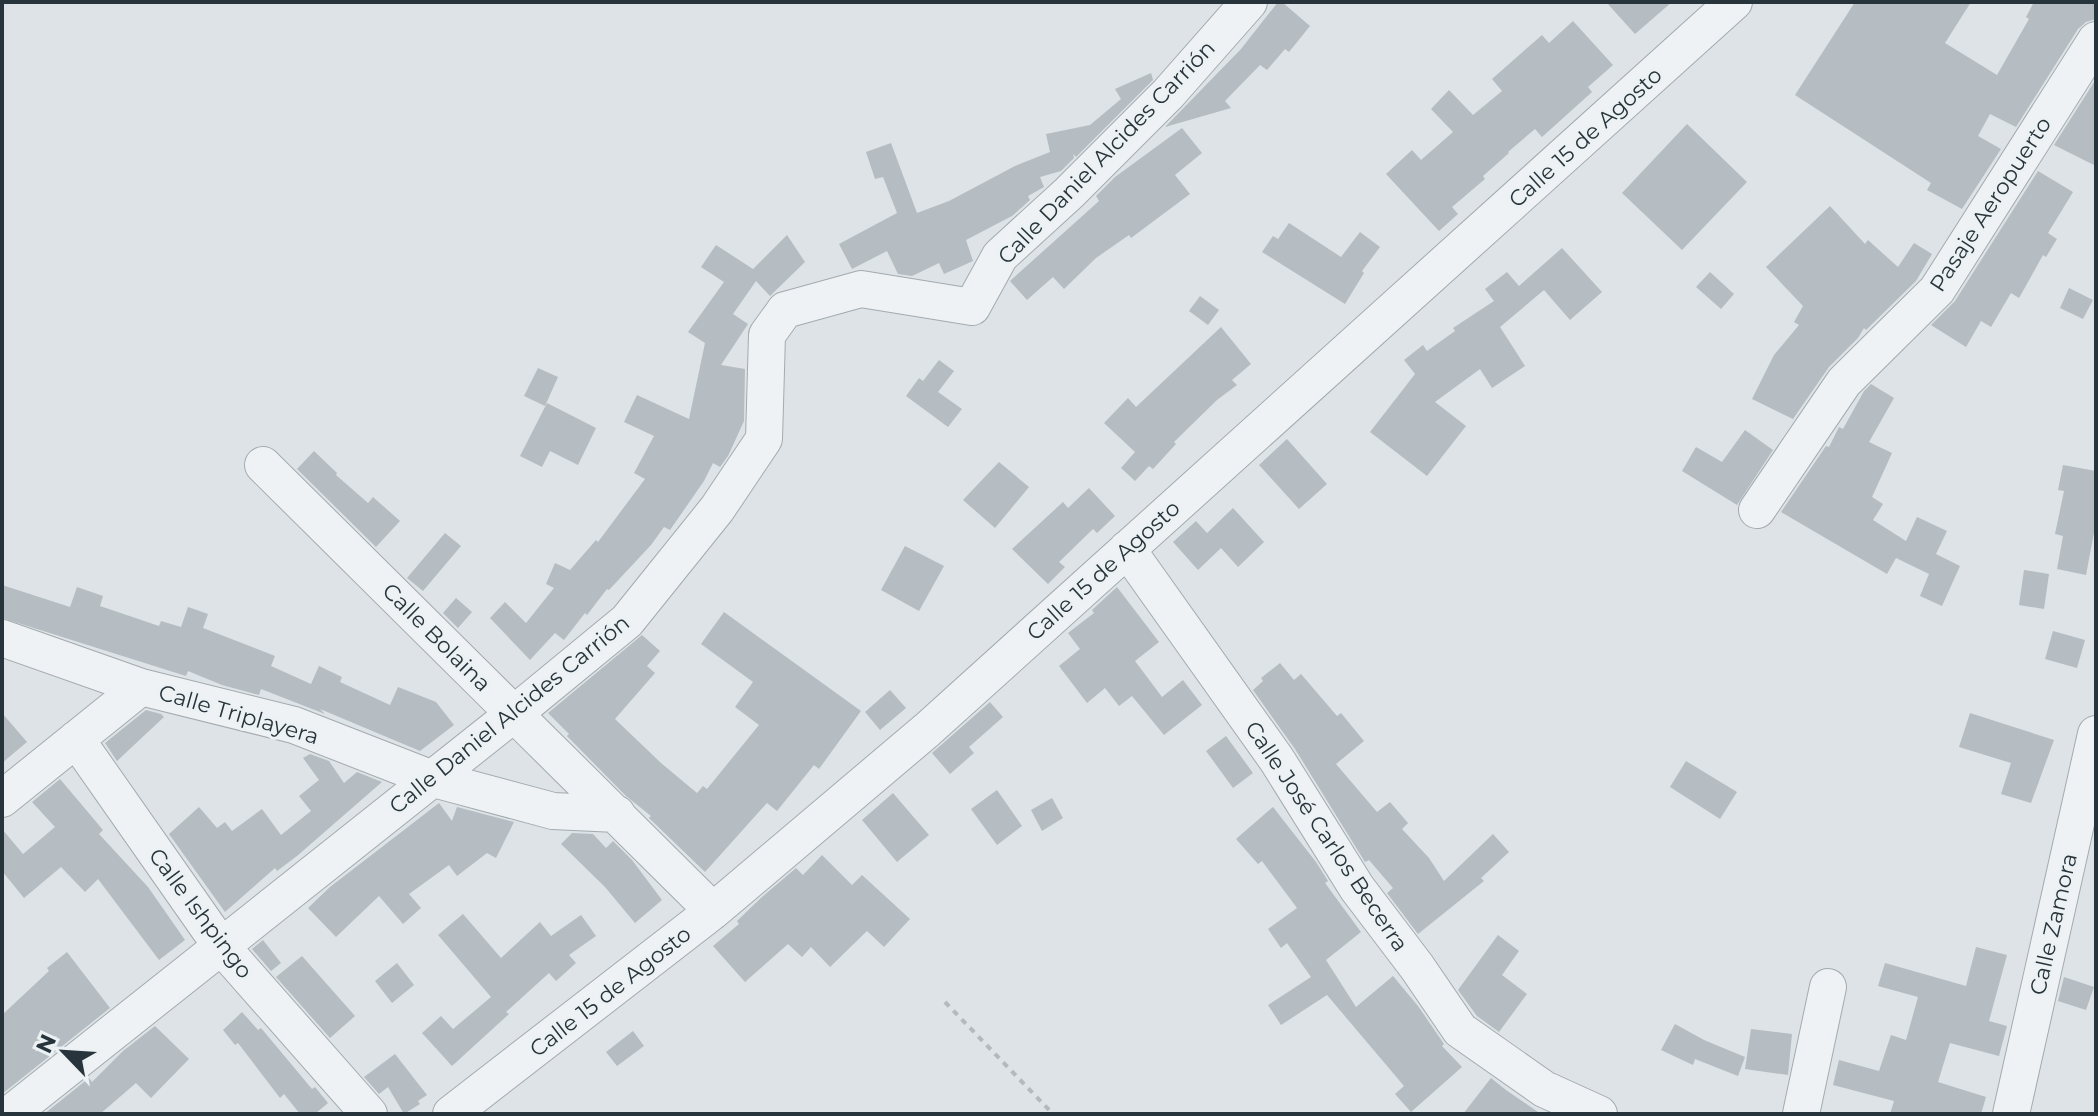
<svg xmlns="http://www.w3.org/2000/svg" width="2098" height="1116" font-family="Montserrat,sans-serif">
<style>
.building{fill:#b5bdc2}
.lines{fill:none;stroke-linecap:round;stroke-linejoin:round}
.minor-casing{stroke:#a3abaf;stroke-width:38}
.path{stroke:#b3b9bc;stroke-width:4;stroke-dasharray:6 6;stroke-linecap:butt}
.minor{stroke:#eff2f4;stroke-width:36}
.labels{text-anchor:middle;stroke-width:6;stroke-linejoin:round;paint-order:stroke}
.street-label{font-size:22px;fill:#28343b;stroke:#ecf1f4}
</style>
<rect width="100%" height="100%" fill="#dde3e6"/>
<path class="building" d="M1278 2H1282L1310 26 1289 52 1285 49 1267 70 1260 65 1225 101 1231 108 1165 127 1241 49Z
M1606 2H1672L1635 34Z
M1855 2H1971L1945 43 1997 75 2029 19 2026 17 2034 2H2096V19L2086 22 2078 29 2016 127 1990 114 1978 136 2001 149 1962 209 1927 190 1931 183 1795 95Z
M1573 21 1613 65 1588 87 1592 92 1542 137 1535 129 1508 152 1509 153 1483 176 1485 179 1452 207 1458 214 1439 231 1386 174 1412 150 1421 160 1453 132 1431 109 1449 90 1473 115 1502 91 1492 79 1542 35 1549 43Z
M1151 73 1153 80 1076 157 1073 154 1074 158 1061 171 1040 177 1044 187 1028 196 1030 200 1012 216 966 240 973 261 944 274 939 263 912 276 898 274 887 251 852 269 839 244 897 213 883 177 875 179 866 152 891 143 917 213 949 201 1015 166 1050 152 1046 134 1090 125 1121 99 1115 89Z
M2096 79V166L2054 145Z
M1687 124 1747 182 1682 250 1622 193Z
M1182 128 1202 153 1175 175 1190 194 1131 238 1129 235 1096 258 1064 289 1053 277 1027 300 1010 281 1099 201 1096 196 1115 177Z
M2038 171 2073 192 2048 233 2057 239 2046 257 2043 255 2019 298 2011 293 1991 327 1981 321 1966 347 1931 325 1955 301Z
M1830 206 1865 244 1868 240 1898 267 1914 243 1932 254 1916 281 1866 330 1864 328 1858 338 1829 367 1793 419 1752 399 1774 355 1799 325 1794 322 1803 306 1766 267Z
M1289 223 1341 257 1360 232 1380 247 1362 271 1364 273 1345 304 1262 252 1273 236 1278 239Z
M787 235 805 262 770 296 756 281 733 314 748 324 721 365 745 369 744 421 728 456 720 467 713 463 704 481 670 530 664 527 651 545 609 590 607 589 587 615 585 613 564 640 555 633 530 660 490 618 505 602 526 623 554 588 546 584 555 563 570 570 596 540 598 542 645 479 634 473 654 436 624 422 637 395 689 419 705 343 688 332 724 282 701 267 716 245 753 269Z
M1562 248 1602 292 1570 320 1544 290 1500 327 1525 366 1492 388 1480 369 1435 402 1466 426 1427 476 1370 432 1415 374 1404 360 1423 345 1427 351 1455 331 1453 328 1494 301 1485 289 1507 272 1519 286Z
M1710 272 1734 294 1721 309 1696 287Z
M2069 288 2093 300 2083 319 2060 308Z
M1200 296 1219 310 1208 325 1189 311Z
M1221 327 1251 364 1232 380 1237 385 1217 400 1174 442 1176 444 1153 469 1149 466 1135 481 1121 468 1135 452 1104 423 1128 398 1136 407Z
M939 360 954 371 938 392 962 409 948 427 906 396 919 378 923 381Z
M538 368 558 377 545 406 524 396Z
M1871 384 1894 398 1869 442 1892 453 1872 497 1883 504 1873 520 1906 541 1917 517 1947 531 1936 554 1960 566 1942 606 1920 596 1929 574 1896 558 1887 574 1781 512 1826 446 1829 447 1839 427 1843 429 1864 391Z
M547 403 596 428 578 465 550 451 542 467 520 456Z
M1745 430 1773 450 1737 505 1682 471 1696 447 1722 462Z
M1287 439 1327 484 1299 509 1259 465Z
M314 451 337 473 336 475 368 503 373 497 400 521 376 547 297 469Z
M999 462 1029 487 995 528 963 500Z
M2063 465 2096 471V522L2086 575 2057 569 2063 536 2055 534 2064 491 2058 490Z
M1089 488 1115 516 1097 533 1093 529 1059 562 1065 567 1048 584 1012 549 1063 502 1068 508Z
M1233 508 1264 542 1238 567 1221 548 1198 570 1173 542 1196 521 1207 533Z
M445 533 461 546 423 591 407 578Z
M905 546 944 566 919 611 881 590Z
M2024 570 2049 574 2044 609 2019 605Z
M2 585 70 607 77 587 103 596 100 606 159 626 161 621 181 627 188 607 208 614 203 628 275 656 271 666 311 684 319 666 342 677 340 682 390 705 398 687 436 702 454 725 420 751 320 709 325 714 261 689 259 695 222 685 188 671 186 676 2 618Z
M1117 587 1159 642 1135 661 1162 697 1183 680 1202 705 1164 735 1132 696 1119 706 1105 688 1087 703 1059 666 1080 649 1068 633 1094 613 1092 610Z
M456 598 472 612 458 628 443 613Z
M724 612 861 711 819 769 814 765 777 811 767 803 705 872 649 818 651 816 626 796 567 736 569 734 548 713 642 635 660 651 647 666 655 673 615 719 661 763 697 793 703 786 707 789 759 725 735 707 753 682 701 644Z
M2053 631 2085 640 2077 668 2045 659Z
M1280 663 1294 680 1301 674 1337 716 1341 713 1364 741 1336 764 1377 812 1390 802 1408 823 1402 829 1429 858 1444 881 1493 834 1509 852 1481 878 1484 881 1418 934 1387 893 1393 888 1369 860 1365 862 1295 749 1253 690 1263 681 1261 678Z
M890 690 906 708 880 730 865 712Z
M990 702 1003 717 969 747 974 753 950 774 932 753Z
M146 710 161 714 164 717 117 761 105 743Z
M2 713 27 742 2 763Z
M1970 713 2054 740 2031 803 2001 794 2011 763 1959 747Z
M1226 736 1253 773 1233 788 1206 751Z
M310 754 329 761 344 783 357 772 382 782 297 856 277 871 275 868 225 912 169 834 199 807 217 828 225 822 232 831 262 809 281 835 311 811 299 796 319 780 303 758Z
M1686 761 1737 792 1720 819 1670 787Z
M60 779 103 830 99 834 148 887 185 940 159 960 98 879 85 892 61 867 24 898 2 871V829L23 854 55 827 32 802Z
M997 790 1022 826 997 845 971 809Z
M893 793 929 835 897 862 862 820Z
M1052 798 1063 818 1042 831 1031 810Z
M439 803 452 821 457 807 514 822 496 858 487 853 457 876 449 865 409 894 421 908 403 924 379 896 336 937 308 908 330 887Z
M1273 807 1316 862 1328 881 1325 883 1361 932 1326 960 1356 1007 1393 976 1418 1006 1444 1044 1442 1046 1462 1067 1411 1112 1395 1094 1404 1086 1327 995 1281 1025 1268 1005 1311 977 1287 943 1281 948 1268 929 1297 908 1262 861 1258 864 1236 839Z
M572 833 593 834 606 848 613 841 632 860 662 900 635 923 605 887 561 844Z
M822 855 852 885 862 875 910 919 884 947 867 931 830 967 811 947 802 957 788 944 745 982 713 946 739 924 737 921 762 897 796 868 803 875Z
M463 914 501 958 540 922 551 936 581 915 596 936 569 955 576 963 556 981 549 973 506 1012 509 1014 452 1066 422 1033 441 1016 453 1029 491 997 438 935Z
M1498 935 1519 951 1502 975 1527 994 1499 1032 1477 1016 1458 990Z
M263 940 281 963 271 971 252 949Z
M1976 947 2007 955 1989 1021 2007 1026 1999 1056 1950 1043 1938 1082 1986 1097 1981 1114H1890L1894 1101 1833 1085 1839 1060 1879 1071 1891 1035 1906 1040 1918 997 1878 986 1885 963 1966 986Z
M67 952 110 1008 2 1094V1015L49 971 47 968Z
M302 956 355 1016 330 1038 276 977Z
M397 963 414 985 392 1003 375 981Z
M2064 977 2094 987 2086 1010 2058 1001Z
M242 1012 258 1030 261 1028 312 1089 315 1087 328 1103 315 1114H300L284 1094 280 1098 238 1043 235 1045 223 1030Z
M1675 1024 1704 1040 1745 1057 1738 1076 1695 1059 1693 1065 1661 1050Z
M155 1026 189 1059 151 1098 136 1083 100 1114H44L89 1078 92 1082 123 1051Z
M1751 1029 1792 1034 1788 1075 1745 1069Z
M633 1031 644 1046 617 1066 606 1052Z
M395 1054 427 1095 418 1101 420 1104 404 1114 388 1087 379 1094 364 1077Z
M1491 1078 1506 1090 1541 1114H1463Z"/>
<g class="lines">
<defs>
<path id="minor" d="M263 465 713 911
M1757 510 1844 382 1937 290 2096 40
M1127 549 1277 760 1357 888 1417 967 1460 1030 1544 1089 1599 1114
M2 638 141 687 294 725 430 778 553 811 617 814
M76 739 221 946 369 1114
M2 799 141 687
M10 1114 515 713 627 621 717 509 764 439 767 335 785 310 861 289 972 307 1000 256 1069 193 1168 94 1249 2
M451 1114 713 911 927 730 1734 2
M1801 1114 1828 987
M2011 1114 2096 734"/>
</defs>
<use href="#minor" class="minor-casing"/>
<path class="path" d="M945 1002 1053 1114"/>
<use href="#minor" class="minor"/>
</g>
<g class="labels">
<g class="street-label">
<text transform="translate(1585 137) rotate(-42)" y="8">Calle 15 de Agosto</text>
<text transform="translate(1106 152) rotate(-46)" y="8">Calle Daniel Alcides Carrión</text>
<text transform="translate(1990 204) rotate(-57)" y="8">Pasaje Aeropuerto</text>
<text transform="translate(1103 570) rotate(-42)" y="8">Calle 15 de Agosto</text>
<text transform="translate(437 637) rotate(45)" y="8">Calle Bolaina</text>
<text transform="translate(239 714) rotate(16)" y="8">Calle Triplayera</text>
<text transform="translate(509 714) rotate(-39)" y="8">Calle Daniel Alcides Carrión</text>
<text transform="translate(1327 836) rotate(56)" y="8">Calle José Carlos Becerra</text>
<text transform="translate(201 913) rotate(53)" y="8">Calle Ishpingo</text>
<text transform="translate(2053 924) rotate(-77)" y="8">Calle Zamora</text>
<text transform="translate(610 991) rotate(-38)" y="8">Calle 15 de Agosto</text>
</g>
</g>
<rect width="2098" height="1116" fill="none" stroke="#28343b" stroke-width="8"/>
<g transform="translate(64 1052) rotate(295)" stroke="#ecf1f4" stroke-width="6" paint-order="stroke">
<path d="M0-6L14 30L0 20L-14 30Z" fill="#28343b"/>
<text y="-12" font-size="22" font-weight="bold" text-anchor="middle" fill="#28343b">N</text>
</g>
</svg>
